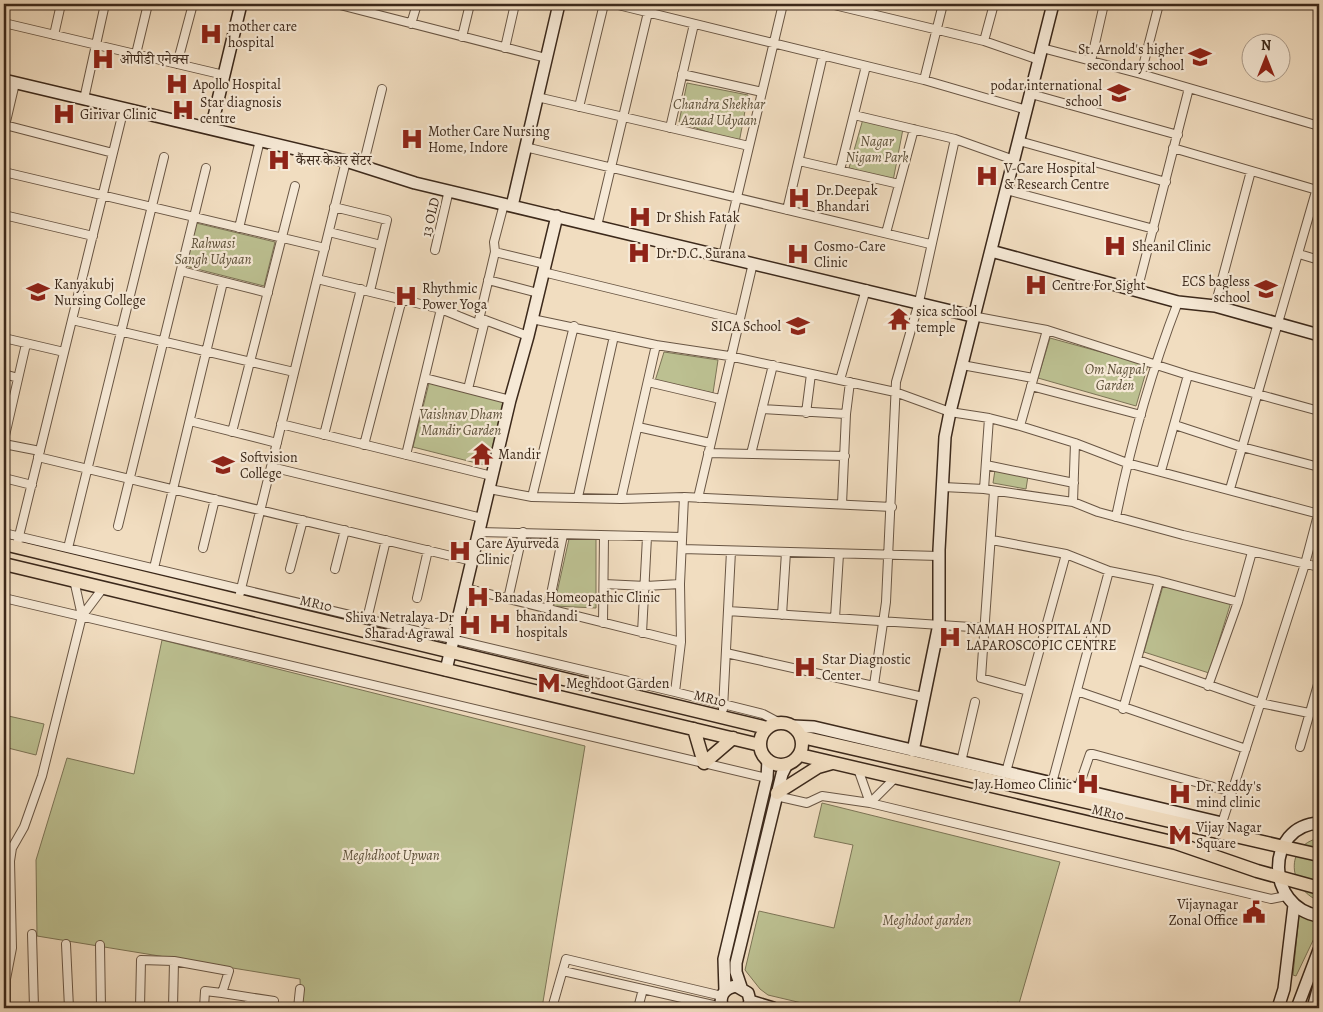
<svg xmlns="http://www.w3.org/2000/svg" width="1323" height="1012" font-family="Alegreya,'Noto Serif Devanagari',serif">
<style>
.green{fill:#bcc091;stroke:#7c7456}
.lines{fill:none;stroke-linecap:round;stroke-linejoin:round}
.street-casing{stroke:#695644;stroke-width:10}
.secondary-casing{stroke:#3c291b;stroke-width:14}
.primary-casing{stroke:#3c291b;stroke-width:15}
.street{stroke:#f6e9d6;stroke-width:8}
.secondary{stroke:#f6e9d6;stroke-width:11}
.primary{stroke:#f1ddc0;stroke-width:12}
.labels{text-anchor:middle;stroke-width:4.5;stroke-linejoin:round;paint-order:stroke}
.poi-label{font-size:14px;fill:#3c291b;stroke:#f6e9d6;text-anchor:start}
.park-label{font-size:14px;font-style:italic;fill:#5c4f38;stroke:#f6e9d6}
.street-label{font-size:14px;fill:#3c291b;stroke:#f6e9d6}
</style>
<rect width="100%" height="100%" fill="#f1ddc0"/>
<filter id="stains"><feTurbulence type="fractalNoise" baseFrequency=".004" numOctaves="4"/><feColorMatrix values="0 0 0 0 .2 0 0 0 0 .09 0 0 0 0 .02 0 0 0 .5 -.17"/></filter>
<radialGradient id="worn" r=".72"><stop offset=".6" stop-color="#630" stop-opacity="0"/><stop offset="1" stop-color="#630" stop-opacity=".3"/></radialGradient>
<path class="green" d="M687 83 748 95 739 143 679 122Z
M863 119 903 129 893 181 849 168Z
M196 223 275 242 264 286 185 266Z
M1050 338 1148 365 1136 406 1038 378Z
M664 352 718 360 713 393 655 381Z
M430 379 504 398 488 466 413 447Z
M995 470 1028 476 1026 489 993 483Z
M596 537V608L554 606 569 539Z
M1163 586 1231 602 1209 673 1144 652Z
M162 640 585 746 542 1008H301L300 979 37 936 36 860 67 758 134 774Z
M4 715 44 724 36 755 4 747Z
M822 803 1060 862 1018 1007 997 1002 995 1008H823L768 995 760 989 745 970 759 911 834 928 853 845 814 837Z
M1319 838V901C1288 888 1284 846 1319 838Z
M1299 915 1319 922V928L1296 976 1293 975Z"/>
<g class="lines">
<defs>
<path id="street" d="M336 4 546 58
M614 4 924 80 1027 110
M830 4 984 41 1039 60
M4 23 224 75
M411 24 417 4
M54 35 61 4
M462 37 470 4
M984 41 994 4
M505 48 515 4
M1042 48 1141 74 1319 126
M136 54 148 4
M1091 61 1104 4
M177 64 193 4
M682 74 762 92
M1141 74 1159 4
M924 80 943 4
M1031 94 1178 135
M537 97 749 146
M84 99 105 4
M579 107 604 4
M854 115 955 139 1014 160
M5 125 113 153
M670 128 694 24
M4 130 15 83
M1019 141 1166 182
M525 147 930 244
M1173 148 1317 190
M799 161 899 184
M363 166 382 89
M840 170 866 66
M4 172 325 248
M1006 190 1154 229
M334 207 387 220 370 291
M787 210 823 55
M4 215 93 236
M597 226 650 4
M239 228 260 140
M329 232 381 245
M886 233 914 129
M435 250 449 190
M495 252 494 242 504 204
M1299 254 1319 260
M723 256 783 4
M181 271 268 293
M543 272 740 320
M317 279 441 309 478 324 485 320 528 336
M488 280 538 293
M1137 291 1189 88
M1215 306 1251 171
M972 316 1047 330 1188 375 1319 411
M532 319 656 345 729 356 895 392 950 412 989 418 1020 426 1075 443 1127 463 1319 514
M72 320 294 372
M478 324 495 252 545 264
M4 338 64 352
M962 365 1033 378
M4 374 18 378
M425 378 510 400
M840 380 866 289
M648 382 720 399
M1031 386 1141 415
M468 389 485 320
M762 409 846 414
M806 413 811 374
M190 421 277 443
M281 424 492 476
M1175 425 1242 447 1319 467
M1020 426 1047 330
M638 427 710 443
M232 432 295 186
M324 435 361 289
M4 440 26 344
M4 444 40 451
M364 445 402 299
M708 453 845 456
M751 454 773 365
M406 455 441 309
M38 457 472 561
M986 465 1074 483
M271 467 482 518
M1161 471 1188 375
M4 478 32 485
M943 487 984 489 1073 502 1098 512 1183 535 1319 567
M489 489 532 497 621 499 684 497 892 507
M984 489 989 418
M1230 489 1319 181
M994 491 981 678 1028 691
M532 497 574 326
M578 497 614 336
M698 498 753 263
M621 499 656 345
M1073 502 1075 443
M842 504 846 414 850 382
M1116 517C1131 443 1151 372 1178 302
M118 526 206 168
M479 532 682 537
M4 533 675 692 763 714 780 723
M18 540 124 108
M992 540 1066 554 1109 571 1159 581 1238 602
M68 548 164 157
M203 548 215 499
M682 549 939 556
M154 568 223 282
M290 569 303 520
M335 569 345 530
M74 580 82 616
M604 584 646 586 680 584
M465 588 681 642
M240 593 346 161
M4 598 767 778
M417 598 428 550
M508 599 523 532
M548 609 563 535
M728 611 986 628
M782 615 786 552
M835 618 839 554
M367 619 386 540
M603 623 604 536
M642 633 647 537
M726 653 923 697
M1138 660 1260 703 1309 713
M874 685 886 602 896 382 919 302 955 139
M1208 686 1238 602 1252 552
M1077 691 1246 749
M675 692 681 642 680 584 684 497
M723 709 731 551
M1123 709 1159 581
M1300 747 1319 681
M961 762 975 702
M858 769 870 803 896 777
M1006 772 1066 554
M1052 783 1109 571
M1078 789 1090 754H1093L1232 792
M776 796 807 803 822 796 870 803 1271 899 1286 896
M1222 823 1305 564 1319 511
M32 934 34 1008
M66 944 69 1008
M100 945 101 1008
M563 971 722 1007
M6 1008V979L12 948 10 861 12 848 24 827 42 776 82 616 103 588
M140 1008 141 960 174 961 229 971 222 993 274 1001 272 1008
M173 1008 174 961
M204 1008 205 991 222 993
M247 1008 250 998
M298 1008 300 989
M552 1008 566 959 722 996
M638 1008 643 989"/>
<path id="secondary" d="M4 80 346 161 415 183 972 316
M211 129 241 4
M512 206 559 4
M991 251 1178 302 1215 306 1319 335
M446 670 510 400 528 336 557 216
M793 726 814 727 1222 823 1219 833
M913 751 939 624V550L945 437 950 412 1053 4
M1319 823C1265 826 1265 907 1319 916
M741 987 736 972V963L782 774 787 764
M725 991 724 959 767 778 768 760
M750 1001 773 1008
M723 1008C718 997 724 988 736 986L748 993 750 1001 748 1008
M1278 1008 1284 989 1294 905
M1297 1008 1319 950
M1313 1008 1319 986"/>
<path id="primary" d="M4 544 767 728
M4 564 760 745
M760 744a21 21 0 1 1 42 0a21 21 0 1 1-42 0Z
M694 729 704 763 733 738
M802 737 1319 855
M800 755 1176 843 1257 871 1319 888
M777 793 818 767 832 763"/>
</defs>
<use href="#street" class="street-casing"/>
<use href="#secondary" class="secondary-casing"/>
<use href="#primary" class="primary-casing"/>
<use href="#street" class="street"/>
<use href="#secondary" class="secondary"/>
<use href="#primary" class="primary"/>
</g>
<defs>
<symbol id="hospital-bare" viewBox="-9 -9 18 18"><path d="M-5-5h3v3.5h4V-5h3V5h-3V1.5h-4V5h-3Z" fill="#8f2418" stroke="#f6e9d6" stroke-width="2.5" paint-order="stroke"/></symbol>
<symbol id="school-bare" viewBox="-9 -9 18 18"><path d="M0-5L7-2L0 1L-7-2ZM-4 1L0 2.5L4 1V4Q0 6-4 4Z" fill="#8f2418" stroke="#f6e9d6" stroke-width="2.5" paint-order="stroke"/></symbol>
<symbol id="university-bare" viewBox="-9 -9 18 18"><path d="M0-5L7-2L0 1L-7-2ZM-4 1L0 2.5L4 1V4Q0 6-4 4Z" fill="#8f2418" stroke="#f6e9d6" stroke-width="2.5" paint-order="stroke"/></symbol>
<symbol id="temple-bare" viewBox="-9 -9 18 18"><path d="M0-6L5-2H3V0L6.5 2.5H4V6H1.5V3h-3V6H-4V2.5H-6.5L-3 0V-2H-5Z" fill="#8f2418" stroke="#f6e9d6" stroke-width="2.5" paint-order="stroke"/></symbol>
<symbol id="metro-bare" viewBox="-9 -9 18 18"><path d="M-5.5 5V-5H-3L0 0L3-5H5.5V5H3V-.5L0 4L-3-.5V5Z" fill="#8f2418" stroke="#f6e9d6" stroke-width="2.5" paint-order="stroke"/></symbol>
<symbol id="civic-bare" viewBox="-9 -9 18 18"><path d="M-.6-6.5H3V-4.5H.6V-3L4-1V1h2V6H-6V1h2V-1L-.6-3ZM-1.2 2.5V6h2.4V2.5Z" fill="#8f2418" stroke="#f6e9d6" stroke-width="2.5" paint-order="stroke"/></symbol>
</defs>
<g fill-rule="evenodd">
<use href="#hospital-bare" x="195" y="18" width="32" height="32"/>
<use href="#school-bare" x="1184" y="41" width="32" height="32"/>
<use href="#hospital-bare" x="87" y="43" width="32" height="32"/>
<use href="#hospital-bare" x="161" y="68" width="32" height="32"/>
<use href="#school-bare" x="1103" y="77" width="32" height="32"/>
<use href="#hospital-bare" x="167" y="94" width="32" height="32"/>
<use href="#hospital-bare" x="48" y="98" width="32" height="32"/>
<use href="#hospital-bare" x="396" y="123" width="32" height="32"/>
<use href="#hospital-bare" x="263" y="144" width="32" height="32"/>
<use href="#hospital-bare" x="971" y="160" width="32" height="32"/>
<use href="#hospital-bare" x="783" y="182" width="32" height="32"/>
<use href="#hospital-bare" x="624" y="201" width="32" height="32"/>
<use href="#hospital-bare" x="1099" y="230" width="32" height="32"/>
<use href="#hospital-bare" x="623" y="237" width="32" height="32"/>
<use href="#hospital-bare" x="782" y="238" width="32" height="32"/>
<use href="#hospital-bare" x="1020" y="269" width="32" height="32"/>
<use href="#school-bare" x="1250" y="273" width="32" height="32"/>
<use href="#university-bare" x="22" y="276" width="32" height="32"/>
<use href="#hospital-bare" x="390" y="280" width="32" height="32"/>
<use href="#temple-bare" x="883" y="303" width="32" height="32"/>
<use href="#school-bare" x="782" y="310" width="32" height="32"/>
<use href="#temple-bare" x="466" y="438" width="32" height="32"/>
<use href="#university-bare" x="207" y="449" width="32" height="32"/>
<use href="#hospital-bare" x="444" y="535" width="32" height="32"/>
<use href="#hospital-bare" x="462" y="581" width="32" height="32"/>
<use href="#hospital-bare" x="484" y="608" width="32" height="32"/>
<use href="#hospital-bare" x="454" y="609" width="32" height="32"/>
<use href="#hospital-bare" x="934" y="621" width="32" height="32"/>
<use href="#hospital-bare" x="789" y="651" width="32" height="32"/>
<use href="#metro-bare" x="533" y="667" width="32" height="32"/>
<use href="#hospital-bare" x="1072" y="768" width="32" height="32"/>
<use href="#hospital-bare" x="1164" y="778" width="32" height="32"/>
<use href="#metro-bare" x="1164" y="819" width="32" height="32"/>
<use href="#civic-bare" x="1238" y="896" width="32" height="32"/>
</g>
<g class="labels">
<g class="poi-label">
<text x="228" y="31">mother care<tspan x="228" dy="16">hospital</tspan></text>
<text x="1184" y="54" text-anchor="end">St. Arnold's higher<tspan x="1184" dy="16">secondary school</tspan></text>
<text x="120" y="64">ओपीडी एनेक्स</text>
<text x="193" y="89">Apollo Hospital</text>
<text x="1102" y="90" text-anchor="end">podar international<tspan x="1102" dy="16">school</tspan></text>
<text x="200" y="107">Star diagnosis<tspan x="200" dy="16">centre</tspan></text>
<text x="80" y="119">Girivar Clinic</text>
<text x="428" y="136">Mother Care Nursing<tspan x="428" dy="16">Home, Indore</tspan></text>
<text x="296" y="165">कैंसर केअर सेंटर</text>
<text x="1004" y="173">V-Care Hospital<tspan x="1004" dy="16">&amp; Research Centre</tspan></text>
<text x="816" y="195">Dr.Deepak<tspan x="816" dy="16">Bhandari</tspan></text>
<text x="656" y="222">Dr Shish Fatak</text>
<text x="814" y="251">Cosmo-Care<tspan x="814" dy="16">Clinic</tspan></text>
<text x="1132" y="251">Sheanil Clinic</text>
<text x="656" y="258">Dr. D.C. Surana</text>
<text x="1250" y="286" text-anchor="end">ECS bagless<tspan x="1250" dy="16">school</tspan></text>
<text x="54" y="289">Kanyakubj<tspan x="54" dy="16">Nursing College</tspan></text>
<text x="1052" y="290">Centre For Sight</text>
<text x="422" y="293">Rhythmic<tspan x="422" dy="16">Power Yoga</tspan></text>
<text x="916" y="316">sica school<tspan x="916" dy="16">temple</tspan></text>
<text x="781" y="331" text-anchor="end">SICA School</text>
<text x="498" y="459">Mandir</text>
<text x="240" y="462">Softvision<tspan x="240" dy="16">College</tspan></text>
<text x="476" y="548">Care Ayurveda<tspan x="476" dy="16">Clinic</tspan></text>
<text x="494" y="602">Banadas Homeopathic Clinic</text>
<text x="516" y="621">bhandandi<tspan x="516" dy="16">hospitals</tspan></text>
<text x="454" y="622" text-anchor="end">Shiva Netralaya-Dr<tspan x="454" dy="16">Sharad Agrawal</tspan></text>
<text x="966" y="634">NAMAH HOSPITAL AND<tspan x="966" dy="16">LAPAROSCOPIC CENTRE</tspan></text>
<text x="822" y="664">Star Diagnostic<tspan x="822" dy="16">Center</tspan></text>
<text x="566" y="688">Meghdoot Garden</text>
<text x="1072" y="789" text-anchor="end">Jay Homeo Clinic</text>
<text x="1196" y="791">Dr. Reddy's<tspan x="1196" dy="16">mind clinic</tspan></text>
<text x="1196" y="832">Vijay Nagar<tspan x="1196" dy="16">Square</tspan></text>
<text x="1238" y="909" text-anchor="end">Vijaynagar<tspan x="1238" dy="16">Zonal Office</tspan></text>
</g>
<g class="park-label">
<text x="719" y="109">Chandra Shekhar<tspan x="719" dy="16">Azaad Udyaan</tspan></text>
<text x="877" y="146">Nagar<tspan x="877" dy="16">Nigam Park</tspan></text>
<text x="213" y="248">Rahwasi<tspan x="213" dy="16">Sangh Udyaan</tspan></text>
<text x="1115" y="374">Om Nagpal<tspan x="1115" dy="16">Garden</tspan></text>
<text x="461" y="419">Vaishnav Dham<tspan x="461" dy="16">Mandir Garden</tspan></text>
<text x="391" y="860">Meghdhoot Upwan</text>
<text x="927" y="925">Meghdoot garden</text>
</g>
<g class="street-label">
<text transform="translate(430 217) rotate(-77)" y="5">13 OLD</text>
<text transform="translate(316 603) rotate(13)" y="5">MR10</text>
<text transform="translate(710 698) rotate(14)" y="5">MR10</text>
<text transform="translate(1108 812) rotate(13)" y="5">MR10</text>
</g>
</g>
<rect width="1323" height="1012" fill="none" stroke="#f1ddc0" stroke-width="20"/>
<rect x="5" y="5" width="1313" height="1002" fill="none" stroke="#3c291b" stroke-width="2.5"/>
<rect x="10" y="10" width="1303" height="992" fill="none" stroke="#3c291b"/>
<g transform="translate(1266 58)"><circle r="24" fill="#f6e9d6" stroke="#ac9c8b"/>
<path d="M0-4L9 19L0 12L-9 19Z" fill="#8f2418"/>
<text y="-8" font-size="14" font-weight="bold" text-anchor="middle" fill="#3c291b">N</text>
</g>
<rect width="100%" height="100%" filter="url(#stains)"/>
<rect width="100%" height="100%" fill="url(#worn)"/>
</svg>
